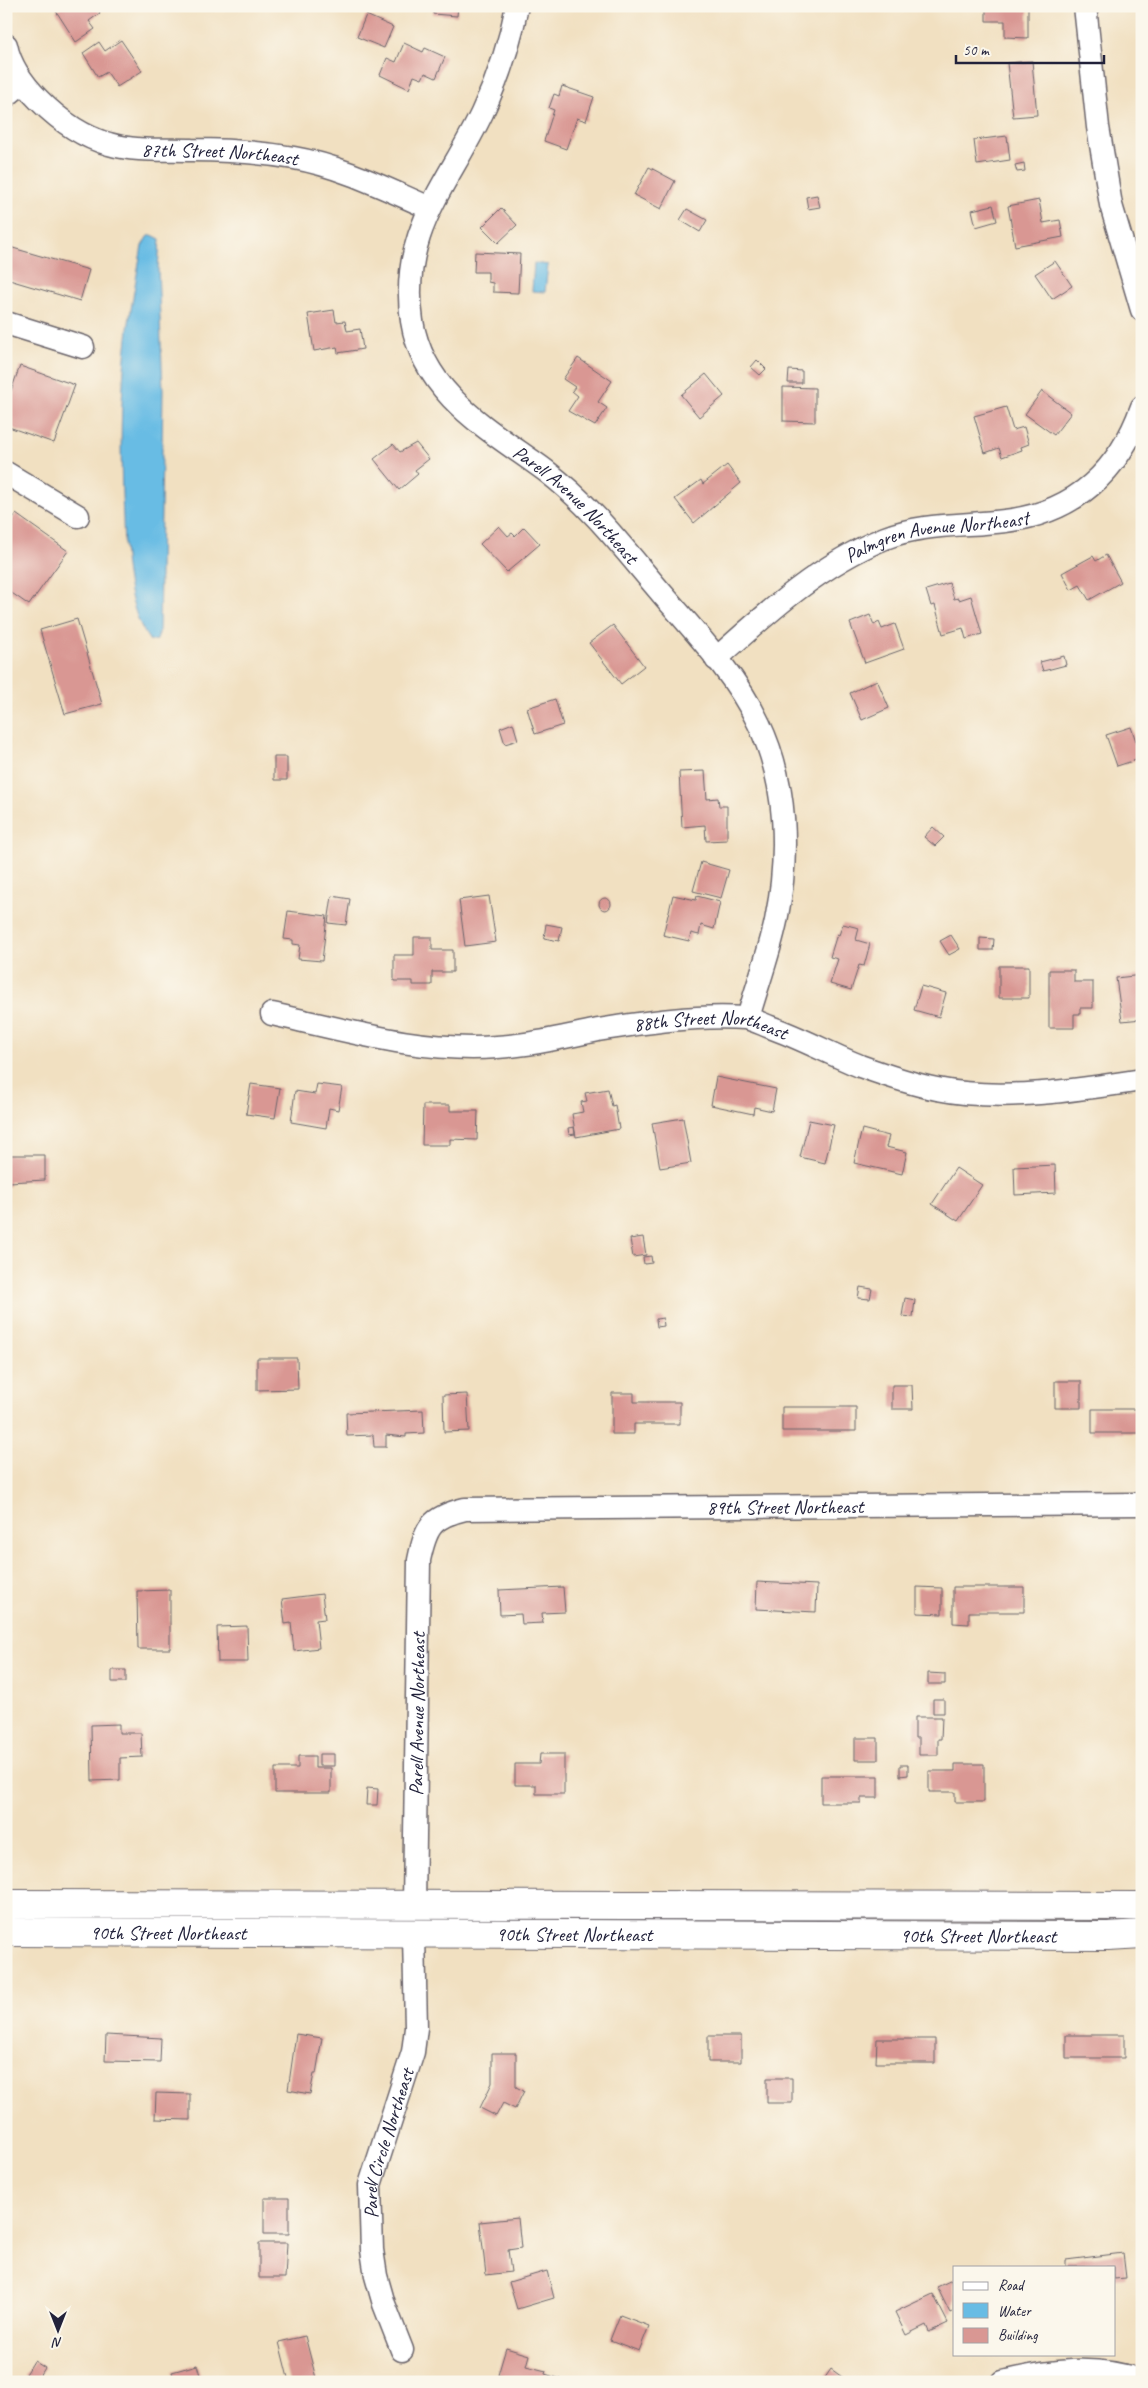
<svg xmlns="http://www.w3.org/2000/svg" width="1148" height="2388" font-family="Caveat,sans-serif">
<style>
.water{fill:#68bce4;stroke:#456f90}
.building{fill:#d99793}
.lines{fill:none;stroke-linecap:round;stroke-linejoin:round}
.minor-casing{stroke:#6a646a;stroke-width:25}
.secondary-casing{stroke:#6a646a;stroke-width:30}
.minor{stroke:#fff;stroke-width:22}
.secondary{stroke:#fff;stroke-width:28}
.labels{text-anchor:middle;stroke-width:4;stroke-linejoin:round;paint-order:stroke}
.street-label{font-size:20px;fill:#22223b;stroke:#fbf7ec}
</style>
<rect width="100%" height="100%" fill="#fbf7ec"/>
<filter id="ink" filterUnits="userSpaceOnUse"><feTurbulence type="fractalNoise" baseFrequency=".02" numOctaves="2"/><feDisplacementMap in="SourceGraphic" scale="10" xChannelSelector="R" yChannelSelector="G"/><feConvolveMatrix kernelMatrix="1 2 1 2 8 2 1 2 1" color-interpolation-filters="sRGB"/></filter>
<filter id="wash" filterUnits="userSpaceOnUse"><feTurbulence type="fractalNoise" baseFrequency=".0096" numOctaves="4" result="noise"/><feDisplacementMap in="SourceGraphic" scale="20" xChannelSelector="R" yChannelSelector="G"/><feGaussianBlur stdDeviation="1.12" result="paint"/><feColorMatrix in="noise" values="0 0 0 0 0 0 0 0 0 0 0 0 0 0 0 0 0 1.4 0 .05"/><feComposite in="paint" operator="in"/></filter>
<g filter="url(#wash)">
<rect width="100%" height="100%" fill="#f1e0c1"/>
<path class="water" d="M152 235 160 239 158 269 163 390 159 633 157 640 150 641C127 609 124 558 123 519 120 456 120 392 128 329 132 301 137 274 142 246L147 237Z
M534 263 548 265 545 292 532 291Z"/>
<g id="blocks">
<path class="building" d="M63 6H96L100 13 89 21 95 29 76 42 56 11Z
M434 6H458L457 16 433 14Z
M598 6H625V8H598Z
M986 6H1028V38L1005 37V21H986Z
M366 15 393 27 384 48 357 37Z
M121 40 142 71 117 87 107 72 98 77 83 53 99 42 105 51Z
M404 43 423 52 425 48 445 57 436 78 425 73 422 79 414 76 409 89 380 75 387 58 396 62Z
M1032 61 1037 115 1013 117 1007 63Z
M562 86 594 97 586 121 577 118 566 149 544 141 554 110 549 108 554 94 559 96Z
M1007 136 1010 160 977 165 974 140Z
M1024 163 1025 171 1017 172 1015 165Z
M649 167 675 181 661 209 634 195Z
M817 195 820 207 808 209 806 197Z
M1039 200 1043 223 1060 220 1063 237 1015 246 1008 206Z
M993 205 997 221 976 227 972 210Z
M501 208 517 225 498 243 482 227Z
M687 209 707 220 700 232 680 220Z
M6 246 89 270 80 301 6 279Z
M475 252 520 254 518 293 493 292V283L488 282V272H474Z
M1055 261 1072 286 1052 299 1035 274Z
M334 310 336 322 345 321 347 331 360 329 363 349 338 353 337 347 314 351 308 314Z
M578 358 612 381 598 402 607 408 595 426 568 411 578 396 572 391 575 387 563 379Z
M757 360 766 369 760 375 751 367Z
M20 366 75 385 54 443 6 426V404Z
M789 370 802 371V383H788Z
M706 374 724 396 699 417 681 395Z
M783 387 815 388V422L783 421Z
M1042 391 1071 413 1054 435 1025 414Z
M1006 407 1013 430 1024 427 1029 444 1021 447 1022 450 1002 457 999 448 985 453 974 416Z
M416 443 429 459 415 470 418 474 399 490 374 459 393 444 400 452Z
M727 465 741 483 694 523 675 499 701 480 703 484Z
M16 514 68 551 29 605 6 589V527Z
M499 526 508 536 512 533 515 536 524 527 540 544 507 572 480 544Z
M1106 555 1121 582 1089 600 1080 585 1071 590 1062 573 1093 556 1096 561Z
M949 583 954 599 958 598 959 600 971 596 982 634 966 639 963 628 943 634 935 605 931 606 926 590Z
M870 615 874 625 879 622 882 629 895 624 904 649 865 663 850 623Z
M77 619 102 704 65 714 40 630Z
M613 625 644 666 621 684 589 643Z
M1064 656 1066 665 1043 671 1040 662Z
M877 680 889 708 862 720 850 693Z
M555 699 563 725 535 734 527 708Z
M513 723 518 740 505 744 500 728Z
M1131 727 1142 758 1117 766 1106 735Z
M274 757H287V780H274Z
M705 771 707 799 718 798 719 806H727V840L706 841 705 825 682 827 679 772Z
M933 827 944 837 935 846 924 837Z
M701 862 729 870 721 898 693 891Z
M673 895 696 900 697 896 720 902 714 929 701 925 699 935 691 933 689 941 663 935Z
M332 896 350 899 346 925 328 923Z
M489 896 496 942 465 946 459 900Z
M599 904a6 6 0 1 1 12 0a6 6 0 1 1-12 0Z
M288 911 327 916 322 961 298 959 300 945 293 944V940L284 939Z
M546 924 562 927 559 941 544 938Z
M843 924 859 928 856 940 870 944 864 966 859 965 851 990 830 984 838 959 830 957 837 934 839 935Z
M951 935 960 949 949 955 940 941Z
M414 937H432V950H453V972H432V985H413V981H394V955H414Z
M980 938 994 939 993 950H980Z
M999 966H1029V998H999Z
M1049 970H1074V982H1093V1008H1080V1014H1074V1028H1049Z
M1142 975V1019L1122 1021 1116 978Z
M921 986 946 993 939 1017 914 1010Z
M716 1077 776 1089 772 1111 754 1107 753 1114 711 1105Z
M251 1084 280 1088 275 1118 246 1114Z
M317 1084 342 1087 338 1110 329 1108 326 1128 291 1122 295 1091 315 1094Z
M608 1089 612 1106 615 1105 619 1129 576 1137 572 1114 583 1112 581 1102 587 1101 585 1093Z
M423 1105H450V1111H478L477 1140 450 1139V1145H422Z
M683 1118 691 1163 660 1168 652 1123Z
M809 1120 834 1125 825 1163 800 1157Z
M574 1127 575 1134 569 1135 568 1128Z
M862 1129 889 1136 886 1147 907 1152 902 1174 854 1163Z
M6 1155H45V1180L9 1182V1186H6Z
M1055 1165 1056 1193 1015 1195 1014 1167Z
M956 1168 982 1185 958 1221 932 1204Z
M643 1237 646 1255 633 1257 630 1239Z
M651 1256 652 1263 644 1264 643 1257Z
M860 1287 872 1289 870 1299 858 1298Z
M905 1298 915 1300 913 1317 902 1316Z
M663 1318 664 1326 657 1327 656 1319Z
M257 1358H297L298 1389 257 1390Z
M1055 1381H1081V1408H1055Z
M892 1385H912L913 1409H892Z
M612 1393H634V1402H680V1424H634V1434H612Z
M467 1394 469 1431 444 1432 443 1395Z
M782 1407H856V1431H782Z
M1092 1409H1142V1433H1092Z
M423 1410 424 1433 406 1434V1437L386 1435V1447H374L373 1435 347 1436 346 1413Z
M757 1582 817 1585 816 1612 756 1609Z
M563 1587 565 1612 542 1613 543 1623 522 1624 521 1614 500 1615 499 1590Z
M917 1587 942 1588V1614L917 1613Z
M953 1587H1024V1612H969V1624L953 1623Z
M170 1590V1649H138L137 1591Z
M322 1594 325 1619 316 1620 319 1648 294 1651 291 1623 285 1624 282 1599Z
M247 1626 248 1662H218L217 1627Z
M112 1670H126V1682H112Z
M928 1673 945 1674V1684H928Z
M933 1699H944V1713H933Z
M915 1717H942L941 1739H938V1755H919V1738H915Z
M119 1724V1733H141L142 1757 120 1758V1780L92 1781 91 1725Z
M855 1738H878V1760H855Z
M319 1754H334V1766H319Z
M540 1754H564V1794H536V1785H515V1764H539Z
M298 1756H315V1768H331V1793H275V1768H298Z
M955 1764H984V1802H955V1792H929V1771H955Z
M900 1765H908V1775L900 1776Z
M821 1776H878V1798H861V1803H821Z
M367 1788 378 1789 377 1805H366Z
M296 2034 322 2038 316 2074H314L310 2094 288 2090Z
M106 2035 161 2038 160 2062 105 2061Z
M1066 2035H1124V2058H1066Z
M708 2036H741V2062H708Z
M877 2039H935V2063H876Z
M492 2053H516V2087L524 2091 515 2109 503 2103 496 2116 480 2108 492 2083Z
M767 2078H792V2103H767Z
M156 2093 190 2094V2120L155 2119Z
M264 2198H289V2234H264Z
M518 2218 521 2248 508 2250 511 2272 486 2275 480 2222Z
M259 2243H287L285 2278H259Z
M1123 2253 1126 2278 1114 2279V2267H1066V2260Z
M547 2271 554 2298 517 2309 509 2282Z
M954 2279V2311L950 2313 937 2287Z
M933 2294 948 2323 929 2332 926 2325 906 2335 895 2312Z
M620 2315 649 2326 639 2351 610 2340Z
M305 2336 317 2382H289L279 2342Z
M506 2348 529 2355 526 2366 546 2371 545 2374 561 2379 560 2382H516L498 2375Z
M34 2361 45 2368 36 2382 25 2376Z
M197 2365 202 2382H175L172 2372Z
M831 2369 849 2382H822Z"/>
</g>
</g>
<g filter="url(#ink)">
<use href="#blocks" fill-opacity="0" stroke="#6a646a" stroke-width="1"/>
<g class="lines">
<defs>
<g id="minor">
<path id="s1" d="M517 6C510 43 498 79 482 113 447 187 399 232 412 321 424 396 492 431 546 471 592 506 627 553 664 596 698 635 737 677 759 724 788 785 789 856 776 921 769 954 757 986 748 1018"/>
<path d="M1085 6 1098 127 1111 205 1142 310"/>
<path id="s2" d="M6 45C10 66 24 85 39 100 58 119 82 137 109 144 136 152 165 149 192 150 227 150 260 152 294 158 341 166 386 189 430 208"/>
<path d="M6 96 23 82"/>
<path d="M6 323 83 347"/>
<path d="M6 473 78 516"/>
<path id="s3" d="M716 659C768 612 819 565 885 538 922 523 965 526 1005 521 1074 513 1119 472 1142 407"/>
<path id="s4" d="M272 1014C346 1030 421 1053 497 1047 531 1045 564 1037 598 1030 647 1022 696 1015 745 1018 753 1019 762 1024 770 1027 801 1038 830 1054 860 1066 885 1075 911 1084 937 1089 1001 1102 1078 1090 1142 1080"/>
<path id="s5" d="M414 1905 419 1560C426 1527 431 1517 465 1509L1142 1504"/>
<path id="s6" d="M402 2350 384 2304 376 2276 372 2250 370 2185 413 2052 416 2028 414 1935"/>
<path d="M1003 2382C1048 2371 1096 2364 1142 2381"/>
</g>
<g id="secondary">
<path d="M6 1904 1142 1906"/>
<path id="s7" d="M6 1932 1108 1936 1142 1934"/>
</g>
</defs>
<use href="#minor" class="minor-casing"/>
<use href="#secondary" class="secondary-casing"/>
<use href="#minor" class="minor"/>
<use href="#secondary" class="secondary"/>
</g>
</g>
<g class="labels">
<g class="street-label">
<text dy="7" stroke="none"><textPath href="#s2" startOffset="260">87th Street Northeast</textPath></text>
<text dy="7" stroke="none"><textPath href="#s1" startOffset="589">Parell Avenue Northeast</textPath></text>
<text dy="7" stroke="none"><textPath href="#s3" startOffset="260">Palmgren Avenue Northeast</textPath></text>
<text dy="7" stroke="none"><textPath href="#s4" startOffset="445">88th Street Northeast</textPath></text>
<text dy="7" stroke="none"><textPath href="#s5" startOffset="740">89th Street Northeast</textPath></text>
<text dy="7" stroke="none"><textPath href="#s5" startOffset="191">Parell Avenue Northeast</textPath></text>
<text dy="7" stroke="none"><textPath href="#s7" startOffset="162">90th Street Northeast</textPath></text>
<text dy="7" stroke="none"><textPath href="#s7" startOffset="568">90th Street Northeast</textPath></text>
<text dy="7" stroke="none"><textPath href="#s7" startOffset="972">90th Street Northeast</textPath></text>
<text dy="7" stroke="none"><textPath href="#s6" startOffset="214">Parell Circle Northeast</textPath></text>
</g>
</g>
<rect width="1148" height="2388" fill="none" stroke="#fbf7ec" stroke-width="25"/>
<rect x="953" y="2266" width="162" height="90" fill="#fbf7ec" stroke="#a4a2a5"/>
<rect x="963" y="2282" width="25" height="8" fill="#ffffff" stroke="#a4a2a5"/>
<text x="998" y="2290" font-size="15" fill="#22223b">Road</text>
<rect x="963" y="2303" width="25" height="15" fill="#68bce4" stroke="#a4a2a5"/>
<text x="998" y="2316" font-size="15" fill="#22223b">Water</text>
<rect x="963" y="2328" width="25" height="15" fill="#d99793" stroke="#a4a2a5"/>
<text x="998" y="2340" font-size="15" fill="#22223b">Building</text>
<g transform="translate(58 2330) rotate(180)" stroke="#fbf7ec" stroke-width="4" paint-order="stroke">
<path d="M0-4L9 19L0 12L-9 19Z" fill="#22223b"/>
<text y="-8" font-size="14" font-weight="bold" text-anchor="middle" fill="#22223b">N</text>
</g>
<path d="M956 55v8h148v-8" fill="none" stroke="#22223b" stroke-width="2.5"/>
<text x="963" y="55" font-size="15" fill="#22223b" stroke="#fbf7ec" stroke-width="4" paint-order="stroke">50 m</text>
</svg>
